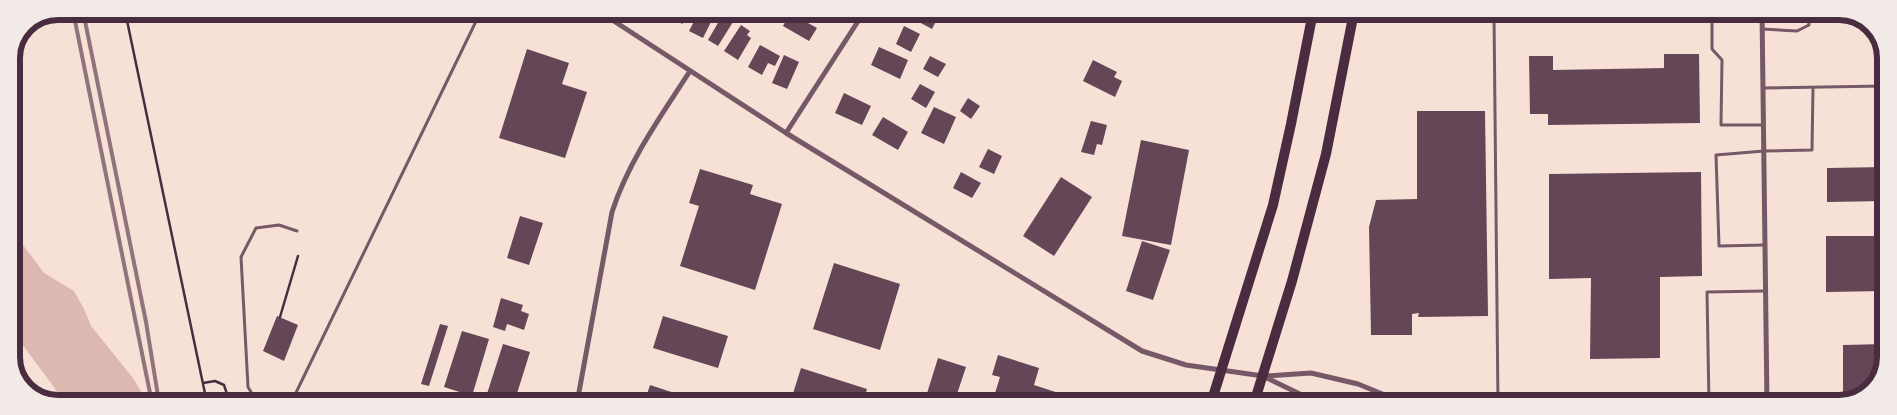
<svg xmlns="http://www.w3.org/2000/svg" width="1897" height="415" font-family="'PT Sans',sans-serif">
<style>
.water{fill:#dcb8b0}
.building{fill:#644757}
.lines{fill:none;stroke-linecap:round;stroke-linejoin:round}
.path{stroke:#4a2c40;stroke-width:2.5}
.service{stroke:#755966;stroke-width:3}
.minor{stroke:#755966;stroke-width:5}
.primary{stroke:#4a2c40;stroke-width:10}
.rail{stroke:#8f747c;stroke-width:4}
.rim{fill:none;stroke:#4a2c40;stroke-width:6}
</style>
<rect width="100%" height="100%" fill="#f7e1d7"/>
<path class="water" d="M11 229 44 273 74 291 84 309 91 326 133 378 148 403H63L54 387 22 344 17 346 12 340Z"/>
<path class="building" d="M673 12H690L682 24 670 16Z
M699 12H709L715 14 703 38 689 31Z
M803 12H828L821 22Z
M900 12H937L940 13 932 29Z
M790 13 817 28 809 41 783 26Z
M722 16 733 22 718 46 708 40Z
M741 25 750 31 747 35 751 38 738 60 724 51Z
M904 26 920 34 911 52 896 44Z
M760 45 780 56 775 66 768 63 762 75 748 67Z
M879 47 908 60 900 79 871 65Z
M527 49 569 63 562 84 587 92 565 158 499 138Z
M1664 54H1699L1700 123 1548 125V114H1530L1529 56H1553V70L1664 68Z
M784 55 799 62 787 89 772 83Z
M930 56 946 64 938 77 923 69Z
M1093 60 1117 72 1114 77 1122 81 1115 97 1083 81Z
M920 84 935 92 926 108 911 99Z
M844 93 871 106 862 125 835 113Z
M968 98 980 106 971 119 960 111Z
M934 107 956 117 944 144 921 133Z
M1417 111H1485L1488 316 1418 317 1419 313 1412 314V335H1371L1369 227 1376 200 1417 199Z
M883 117 908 132 898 150 872 135Z
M1091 121 1107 125 1102 145 1097 144 1094 155 1081 152Z
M1141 140 1189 150 1171 245 1122 236Z
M988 149 1002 156 994 174 979 167Z
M1885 167V201L1827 202V168Z
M700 169 753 185 750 194 782 204 755 290 680 266 699 206 689 203Z
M961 172 981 183 972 198 953 188Z
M1701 172 1702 276 1660 277V358L1590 359 1591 278 1549 279V174Z
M1061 177 1092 197 1054 256 1023 236Z
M520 216 543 223 529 265 507 258Z
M1826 236H1885V291L1826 292Z
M1142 241 1170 250 1153 300 1126 291Z
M834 263 900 284 880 350 813 329Z
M501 298 523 305 521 311 529 314 524 330 507 324 505 331 493 327Z
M277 316 298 325 284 361 263 351Z
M663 316 728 336 718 368 653 348Z
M440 324 448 326 429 386 421 384Z
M462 331 489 339 472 396 444 387Z
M503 344 530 352 514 403H495L485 400Z
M1885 344V366L1870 392 1843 393V345Z
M998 355 1039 368 1034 385 1074 398 1072 403H992L1000 377 992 375Z
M938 358 966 367 954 403H924Z
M801 368 867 389 863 403H790Z
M650 385 705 403H644Z"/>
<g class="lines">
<path class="path" d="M125 11 207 403
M280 317 298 256
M203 383 215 381 224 385 230 403"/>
<path class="service" d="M1712 12V49L1722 60 1721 125H1764
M1494 15 1498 404
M1414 16 1711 12
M1762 29 1797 31 1809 25 1808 12
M1763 88 1885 86
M1765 245 1719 246 1716 155 1764 151 1812 150 1813 88
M260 403 257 402 248 387 241 257 256 228 279 225 297 231
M291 403 481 11
M1709 404 1707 292 1766 291"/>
<path class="minor" d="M600 12 786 133 1142 351 1186 365 1263 376 1304 396 1357 403 1399 401 1413 404
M1762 12 1767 404
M786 133 864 12
M1265 376 1311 373 1358 384 1397 400
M577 403 612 212C629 160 661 116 690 71"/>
<path class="primary" d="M1211 403 1273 205 1291 124 1313 12
M1254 403 1292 281 1326 154 1354 12"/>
<path class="rail" d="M73 11 152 403
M83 11 146 322 158 396"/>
</g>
<path d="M0 0H1897V415H0ZM58 20H1839A38 38 0 0 1 1877 58V357A38 38 0 0 1 1839 395H58A38 38 0 0 1 20 357V58A38 38 0 0 1 58 20Z" fill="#f1eae7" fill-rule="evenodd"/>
<path class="rim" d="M58 20H1839A38 38 0 0 1 1877 58V357A38 38 0 0 1 1839 395H58A38 38 0 0 1 20 357V58A38 38 0 0 1 58 20Z"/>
</svg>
